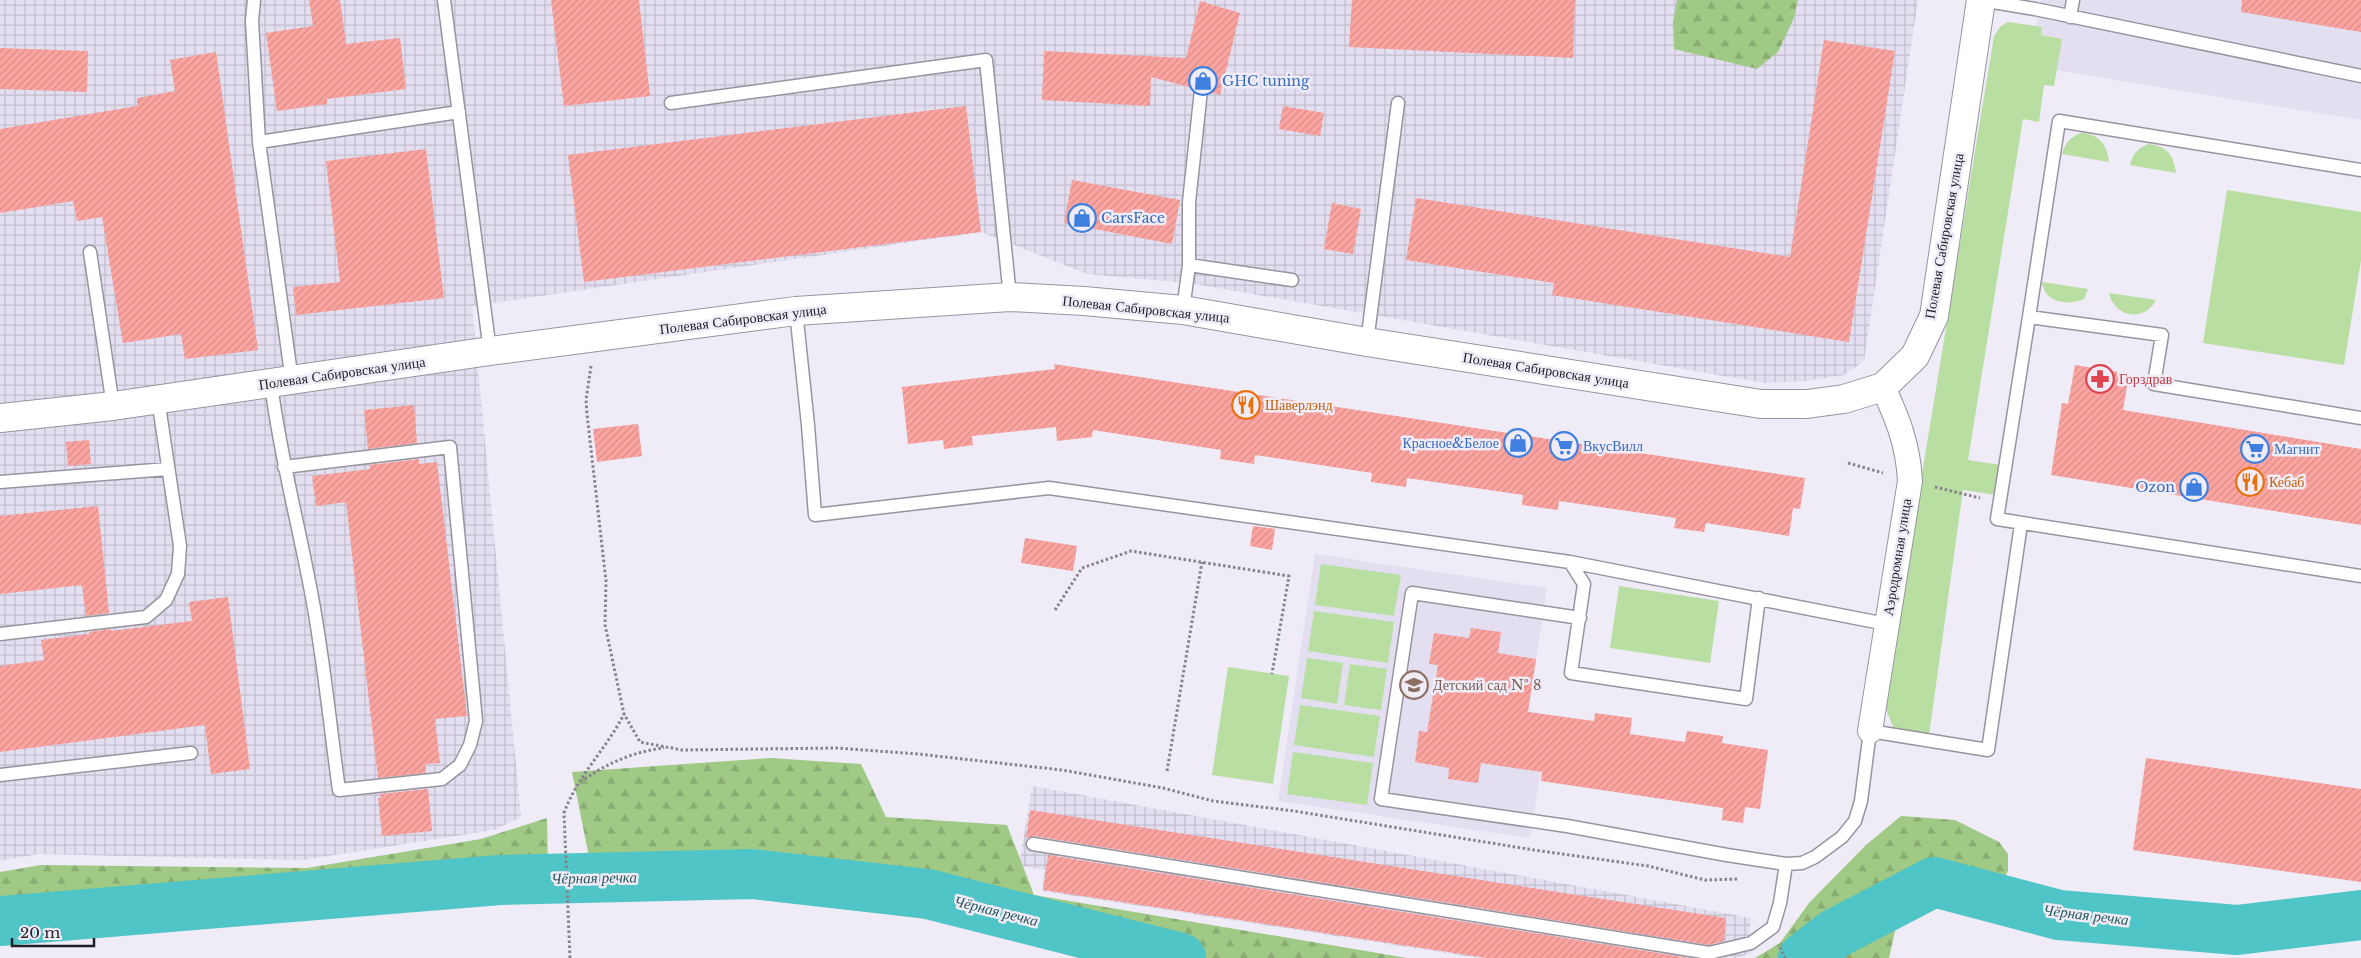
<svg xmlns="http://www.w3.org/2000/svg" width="2361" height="958" font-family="'Libre Baskerville',serif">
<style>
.built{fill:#e4def1}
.industrial{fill:url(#industrial-grid)}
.green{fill:#b8dea1}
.forest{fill:url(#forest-firs)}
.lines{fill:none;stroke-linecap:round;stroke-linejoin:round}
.river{stroke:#50c5c7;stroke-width:50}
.building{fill:url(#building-hatch)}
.service-casing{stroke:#98949f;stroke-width:15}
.minor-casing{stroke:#98949f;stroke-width:26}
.tertiary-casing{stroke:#98949f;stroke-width:30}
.path{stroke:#86838b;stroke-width:3;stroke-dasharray:2.5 2.5;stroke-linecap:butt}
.service{stroke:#fff;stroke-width:12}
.minor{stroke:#fff;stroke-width:24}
.tertiary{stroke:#fff;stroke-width:28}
.labels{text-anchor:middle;stroke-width:5;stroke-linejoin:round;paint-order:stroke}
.shop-label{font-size:14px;fill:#366cbe;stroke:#efebf7;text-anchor:start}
.street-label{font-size:14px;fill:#211f24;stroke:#efebf7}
.health-label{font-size:14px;fill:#be3a42;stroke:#efebf7;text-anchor:start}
.food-label{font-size:14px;fill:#c56008;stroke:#efebf7;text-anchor:start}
.education-label{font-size:14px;fill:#785e54;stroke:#efebf7;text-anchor:start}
.water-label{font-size:15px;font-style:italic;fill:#285a5b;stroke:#efebf7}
</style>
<defs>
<pattern id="industrial-grid" width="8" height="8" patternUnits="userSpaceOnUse" patternTransform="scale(1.25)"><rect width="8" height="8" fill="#e4def1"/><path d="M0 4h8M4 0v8" fill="none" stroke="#c3bece"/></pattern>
<pattern id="forest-firs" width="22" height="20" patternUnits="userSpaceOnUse" patternTransform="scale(1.25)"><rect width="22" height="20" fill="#9fc984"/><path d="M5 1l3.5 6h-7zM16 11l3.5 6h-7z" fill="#89ac72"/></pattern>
<pattern id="building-hatch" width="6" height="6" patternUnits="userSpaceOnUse" patternTransform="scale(1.25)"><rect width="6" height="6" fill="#fba4a0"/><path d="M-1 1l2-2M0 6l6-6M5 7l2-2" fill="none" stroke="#d78d8a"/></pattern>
</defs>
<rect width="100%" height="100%" fill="#efebf7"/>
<path class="built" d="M2041 0H2361V120L2030 66Z
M1315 554 1547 588 1528 711 1550 715 1530 838 1278 801Z"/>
<path class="industrial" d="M0 0H1918L1864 361 1844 375 1806 381 1764 383 1189 283 1087 274 981 232 472 306 521 817 494 830 303 860 38 854 0 861Z
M1032 786 1751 918 1749 934 1754 951 1738 958H1479L1042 891 1045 870 1019 866Z"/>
<path class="green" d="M2008 22 2042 27 2041 35 2062 39 2054 86 2044 85 2039 122 2023 119 1968 460 2001 465 1997 495 1963 490 1929 735 1895 731 1884 705 1994 36 2001 26Z
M2081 133C2099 134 2107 144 2109 162L2062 154C2066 142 2069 138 2081 133Z
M2148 144C2167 146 2174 155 2176 173L2130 165C2133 154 2137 149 2148 144Z
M2227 190 2361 212V260L2344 365 2203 343Z
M2042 282 2088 289 2084 299C2067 306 2045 303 2042 282Z
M2109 293 2156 300C2144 323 2114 317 2109 293Z
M1321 564 1401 575 1394 616 1315 605Z
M1619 586 1719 601 1710 663 1610 648Z
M1314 611 1394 622 1388 663 1308 651Z
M1307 658 1343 663 1337 704 1301 698Z
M1350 664 1387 669 1381 710 1344 705Z
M1228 667 1289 676 1273 784 1212 775Z
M1300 705 1380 716 1374 757 1294 745Z
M1293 752 1373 763 1367 805 1287 794Z"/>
<path class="forest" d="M1677 0H1798L1794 18 1778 52 1757 69 1674 49 1673 22Z
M770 758 861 764 886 817 1007 825 1034 895 1407 958H1116L1115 953 921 918 750 898 596 892 572 772Z
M1901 816 1955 820 1999 842 2008 854V871L1994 899 1977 904 1931 892 1897 922 1889 958H1755L1780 943 1809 903 1866 845Z
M547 818 548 871 0 912V872L41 865 307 868 481 839Z"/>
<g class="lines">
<path class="river" d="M0 921 500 880 752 874 928 894 1181 958
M1803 958 1834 934 1934 882 2059 915 2237 930 2361 915"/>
</g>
<path class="building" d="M309 0H340L346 44 400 38 406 89 327 99V104L277 111 266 33 313 26Z
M551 0H639L650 96 564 106Z
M1352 0H1575L1573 58 1349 47Z
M2242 0H2361V32L2241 12Z
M1200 1 1240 13 1220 95 1209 92 1208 86 1202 82 1197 83 1193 88 1151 77 1150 106 1042 100 1044 51 1186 58Z
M1824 40 1895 51 1849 342 1552 295 1554 283 1406 260 1416 198 1790 257Z
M0 48 88 51 87 92 0 89Z
M216 52 258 350 185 359 181 334 123 343 102 217 77 221 73 201 0 213V129L137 106V98L175 91 170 60Z
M966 106 981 232 584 282 568 155Z
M1283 106 1324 113 1320 136 1279 129Z
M426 149 444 298 296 315 293 287 340 282 326 161Z
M1072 180 1180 200 1172 244 1064 223Z
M1332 203 1361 209 1353 254 1324 249Z
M1054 364 1805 478 1800 509 1793 508 1789 536 1706 523 1704 532 1674 528 1676 518 1559 501 1558 510 1522 505 1523 495 1407 478 1406 487 1371 482 1372 473 1255 455 1254 464 1220 459 1221 450 1093 430 1092 437 1057 441 1056 427 972 436 973 445 959 447 944 449 943 440 908 444 902 387 1055 369Z
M2075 365 2129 374 2123 410 2361 449V525L2051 475 2062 403 2068 404Z
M414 405 417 443 368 449 364 410Z
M638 424 642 456 597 462 593 429Z
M89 440 91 464 68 466 66 442Z
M419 459V464L437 462 467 716 435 719 440 763 425 764 426 773 378 778 346 502 316 506 312 476 370 469V465Z
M98 506 109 613 86 616 82 585 0 594V516Z
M1253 526 1275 529 1272 550 1250 546Z
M1025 538 1077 546 1073 571 1021 563Z
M228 597 250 769 211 774 205 725 0 752V666L44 660 41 640 89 634V632L111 629V631L192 621 189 602Z
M1471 628 1501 632 1498 653 1536 659 1528 712 1594 721 1595 713 1632 718 1630 734 1685 742 1687 731 1723 736 1722 743 1768 750 1760 809 1745 807 1743 823 1722 820 1723 808 1541 781 1542 772 1481 763 1478 783 1448 779 1449 768 1415 762 1419 731 1427 732 1438 665 1429 664 1434 633 1469 638Z
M2146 758 2361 789V882L2133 850Z
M428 789 432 831 382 836 378 798H381L380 794Z
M1030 810 1726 918 1724 941 1709 945 1034 836 1026 838Z
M1048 855 1689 958H1487L1043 890Z"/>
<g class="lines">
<defs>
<path id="service" d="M254 0 252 21 259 142 292 381
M444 0 490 351
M1981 0 2035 9 2361 76
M2070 17 2073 0
M671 103 986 60 1010 297
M259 142 459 112
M90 252 113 406
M1189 265 1292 280
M1183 310 1189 265V202L1201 90
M796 311 808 425 815 515 1049 488 1570 562 1886 624
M2029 317 2059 121 2361 170
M1367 342 1398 103
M271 384C280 456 299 526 312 597 324 661 330 726 339 790L442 779 460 765 470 745 476 721 450 447 284 467
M2361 418 2154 384 2162 335 2029 317 1997 519 2361 576
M0 482 168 469
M1570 562 1584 584 1571 673 1746 699 1759 598
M1580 618 1412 593 1381 799 1567 826 1727 855 1786 864 1802 863 1815 857 1842 837 1855 821 1861 801 1870 731 1988 750 2021 524
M0 634 146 617 166 600 178 574 180 546 158 399
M0 775 191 753
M1033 844 1709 953 1751 943 1773 927 1780 903 1786 864"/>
<path id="minor" d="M1870 731 1910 481C1908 444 1898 420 1883 387"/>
<path id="tertiary" d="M0 418 113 406 490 351 796 311 1010 297 1084 301 1183 310 1367 342 1761 404H1807L1844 399 1883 387 1915 356 1934 316 1981 0"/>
</defs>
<use href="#service" class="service-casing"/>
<use href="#minor" class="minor-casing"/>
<use href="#tertiary" class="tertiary-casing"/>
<path class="path" d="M591 366 586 400 587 414 606 581 605 625 624 714 640 742 682 750 837 748 918 754 1062 770 1163 788 1213 801 1294 811 1534 850 1648 866 1705 880 1738 879
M1848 463 1883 473
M1935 487 1980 498
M1055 610 1082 568 1131 551 1289 576 1272 674
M1167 771 1202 562
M585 779C607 763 636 751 664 748
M1780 947 1785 958
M570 958 564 813C576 778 607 748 624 714"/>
<use href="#service" class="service"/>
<use href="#minor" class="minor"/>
<use href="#tertiary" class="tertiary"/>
</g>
<defs>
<symbol id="shop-ring" viewBox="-11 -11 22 22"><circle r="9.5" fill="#efebf7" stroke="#3f7fe0" stroke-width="1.5"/><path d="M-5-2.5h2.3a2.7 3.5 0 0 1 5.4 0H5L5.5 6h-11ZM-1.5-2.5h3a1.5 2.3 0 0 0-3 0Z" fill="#3f7fe0"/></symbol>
<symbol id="pharmacy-ring" viewBox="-11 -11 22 22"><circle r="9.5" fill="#efebf7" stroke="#e0444e" stroke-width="1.5"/><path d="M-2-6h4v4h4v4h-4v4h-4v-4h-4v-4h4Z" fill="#e0444e"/></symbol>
<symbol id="restaurant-ring" viewBox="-11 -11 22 22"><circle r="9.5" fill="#efebf7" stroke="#e8710a" stroke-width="1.5"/><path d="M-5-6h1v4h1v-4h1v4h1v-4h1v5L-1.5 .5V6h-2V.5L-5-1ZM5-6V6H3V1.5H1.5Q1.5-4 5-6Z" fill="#e8710a"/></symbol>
<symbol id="supermarket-ring" viewBox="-11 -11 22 22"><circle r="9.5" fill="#efebf7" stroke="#3f7fe0" stroke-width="1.5"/><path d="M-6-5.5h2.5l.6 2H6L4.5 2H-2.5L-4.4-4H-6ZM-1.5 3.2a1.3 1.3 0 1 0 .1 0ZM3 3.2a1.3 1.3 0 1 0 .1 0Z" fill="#3f7fe0"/></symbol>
<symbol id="school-ring" viewBox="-11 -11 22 22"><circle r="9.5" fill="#efebf7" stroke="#8d6e63" stroke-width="1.5"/><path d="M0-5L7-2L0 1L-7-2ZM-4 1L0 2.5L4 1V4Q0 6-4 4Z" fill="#8d6e63"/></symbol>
</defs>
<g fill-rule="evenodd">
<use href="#shop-ring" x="1187" y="65" width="32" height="32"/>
<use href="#shop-ring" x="1066" y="202" width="32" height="32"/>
<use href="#pharmacy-ring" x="2084" y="363" width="32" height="32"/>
<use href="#restaurant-ring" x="1230" y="389" width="32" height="32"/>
<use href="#shop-ring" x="1502" y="427" width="32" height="32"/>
<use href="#supermarket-ring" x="1548" y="430" width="32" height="32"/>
<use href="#supermarket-ring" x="2239" y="433" width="32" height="32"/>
<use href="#restaurant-ring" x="2234" y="466" width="32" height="32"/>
<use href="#shop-ring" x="2178" y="471" width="32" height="32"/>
<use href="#school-ring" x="1398" y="669" width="32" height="32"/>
</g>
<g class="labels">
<g class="shop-label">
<text x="1222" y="86">GHC tuning</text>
<text x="1101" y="223">CarsFace</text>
<text x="1499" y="448" text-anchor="end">Красное&amp;Белое</text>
<text x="1583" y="451">ВкусВилл</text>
<text x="2274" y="454">Магнит</text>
<text x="2175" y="492" text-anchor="end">Ozon</text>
</g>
<g class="street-label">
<text transform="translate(1944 236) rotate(-80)" y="5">Полевая Сабировская улица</text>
<text transform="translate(1146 309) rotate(6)" y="5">Полевая Сабировская улица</text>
<text transform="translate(743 319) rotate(-7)" y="5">Полевая Сабировская улица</text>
<text transform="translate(1546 370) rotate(9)" y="5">Полевая Сабировская улица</text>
<text transform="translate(342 373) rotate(-8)" y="5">Полевая Сабировская улица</text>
<text transform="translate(1897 557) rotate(-81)" y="5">Аэродромная улица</text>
</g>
<g class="health-label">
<text x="2119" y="384">Горздрав</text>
</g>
<g class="food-label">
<text x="1265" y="410">Шаверлэнд</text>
<text x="2269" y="487">Кебаб</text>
</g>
<g class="education-label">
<text x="1433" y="690">Детский сад № 8</text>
</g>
<g class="water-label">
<text transform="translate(594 878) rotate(-1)" y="5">Чёрная речка</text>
<text transform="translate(996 911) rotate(14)" y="5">Чёрная речка</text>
<text transform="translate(2086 915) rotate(7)" y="5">Чёрная речка</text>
</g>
</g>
<path d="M12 938v8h82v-8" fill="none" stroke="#211f24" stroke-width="2.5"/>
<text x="20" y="938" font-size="15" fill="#211f24" stroke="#efebf7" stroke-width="4" paint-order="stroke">20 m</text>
</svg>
